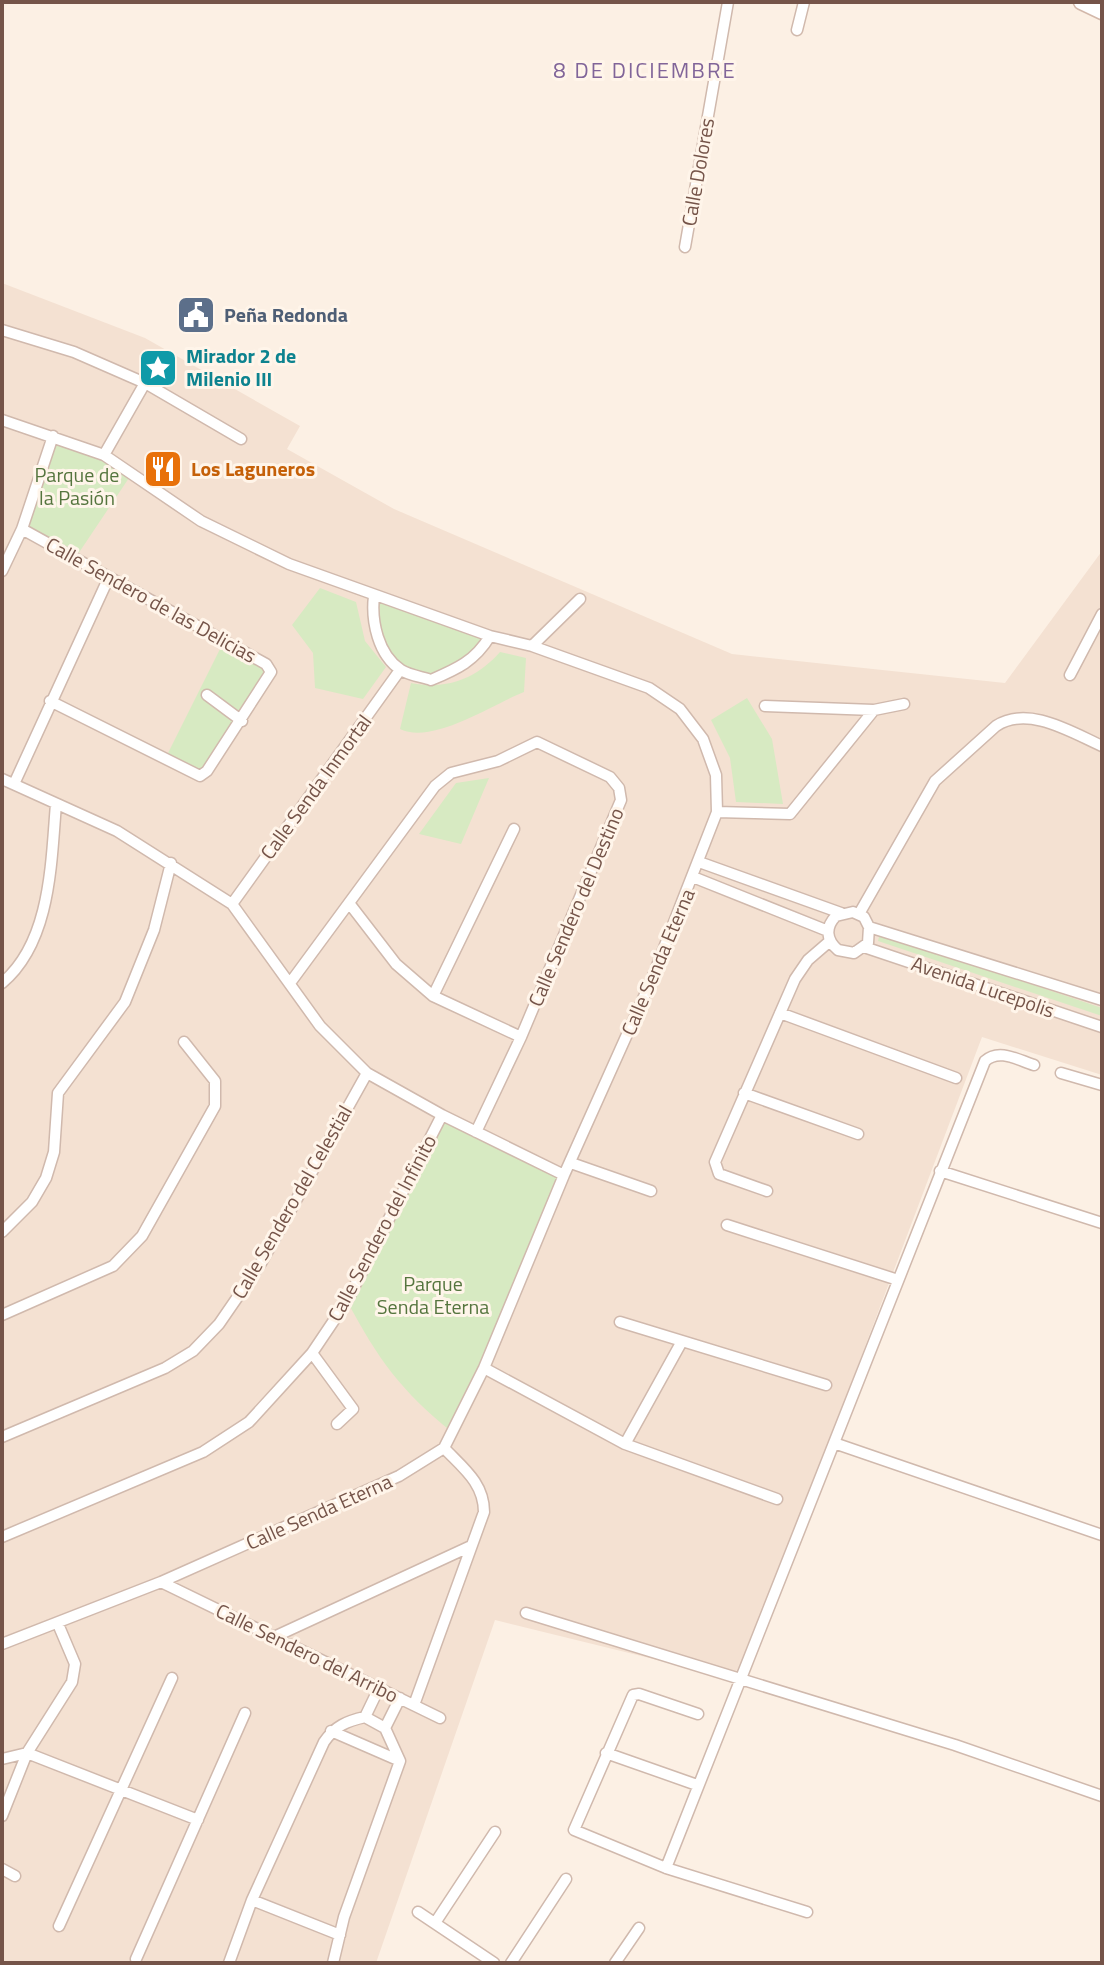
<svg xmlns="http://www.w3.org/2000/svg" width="1104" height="1965" font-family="'Titillium Web',sans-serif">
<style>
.residential{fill:#f4e1d2}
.green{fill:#d7eac2}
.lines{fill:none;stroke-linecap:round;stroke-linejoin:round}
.minor-casing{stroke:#d0b9ad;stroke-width:13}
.secondary-casing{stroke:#d3b8aa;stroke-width:17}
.minor{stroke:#fff;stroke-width:10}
.secondary{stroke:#fff;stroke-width:14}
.labels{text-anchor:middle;stroke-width:6;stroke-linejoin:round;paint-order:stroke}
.street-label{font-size:20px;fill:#755449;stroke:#fff5ea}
.service-label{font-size:20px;font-weight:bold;fill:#4e5e75;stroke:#fff5ea;text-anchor:start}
.culture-label{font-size:20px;font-weight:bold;fill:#0d838f;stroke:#fff5ea;text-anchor:start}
.food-label{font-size:20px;font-weight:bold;fill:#c56008;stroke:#fff5ea;text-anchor:start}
.park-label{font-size:20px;fill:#55753e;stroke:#fff5ea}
.neighbourhood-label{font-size:22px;letter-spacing:2px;fill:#816599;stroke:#fff5ea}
</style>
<rect width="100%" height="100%" fill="#fcf0e4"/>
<path class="residential" d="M2 283 145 338 300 426 287 449 394 509 732 654 1005 683 1102 551V1075L982 1037 739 1680 495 1620 376 1963H2Z"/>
<path class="green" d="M53 436 133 472 76 557 22 529Z
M320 588 356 602 365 641 386 667 363 699 315 688 313 653 292 625Z
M374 596 490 636 480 653 431 680C378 663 380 648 374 596Z
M224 641 269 668 204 774 166 757Z
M500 652 526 658 524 692C493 704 433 745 400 729L411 683C447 690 476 679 500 652Z
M747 698 772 739 783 804 736 802 730 758 711 720Z
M489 778 461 844 419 834 456 783Z
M880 933 1102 1008V1016L878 941Z
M442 1115 564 1175 452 1432C401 1391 378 1359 347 1301Z"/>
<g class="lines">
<defs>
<path id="minor" d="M797 30 804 2
M685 247 728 2
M2 330 74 352 145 383 241 439
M2 420 104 455 201 521 289 564 490 636 532 646 649 688 680 709 703 739 716 775 717 812 651 981 564 1175 484 1368 444 1448 399 1476 161 1582 2 1644
M104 455 145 383
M22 529 266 664 271 672 207 771 200 776 50 701
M2 571 22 529 53 436
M374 596C371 621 378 655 401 670 409 675 422 677 431 680 457 669 475 661 490 636
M532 646 580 599
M1070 675 1102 614
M207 695 242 721
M765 706 874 710 904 704
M2 779 117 831 232 904 320 1026 367 1073 442 1115 564 1175
M14 784 109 577
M717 812 790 814 874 710
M699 862 841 913
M693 877 828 931
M349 903 396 964 433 996 521 1037
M232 904 400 670
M859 914 935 781 996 726C1028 705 1071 732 1102 746
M869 927 868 943 854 953 838 950C826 940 825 927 836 916L853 912 864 917 869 927 1102 1000
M864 947 1102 1027
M2 983C51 942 51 863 56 804
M290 983 435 786 451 773 498 761 537 742 610 777 619 788 621 800 521 1037 476 1132
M433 996 514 829
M780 1013 956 1078
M1061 1073 1102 1085
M744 1093 858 1134
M571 1163 651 1191
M940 1171 1102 1223
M767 1191 719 1174 715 1162 795 979 808 960 830 941
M727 1225 898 1280
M2 1232 32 1202 46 1178 54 1152 58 1093 125 1002 154 930 171 863
M2 1315 113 1266 142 1236 215 1106V1081L184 1042
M620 1322 826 1385
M312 1353 353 1409 337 1424
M484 1368 625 1444 777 1499
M2 1437 165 1368 193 1351 219 1324 261 1263 367 1073
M834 1443 1102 1535
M625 1444 681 1343
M2 1537 203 1452 249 1422 312 1353 347 1301 442 1115
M161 1582 440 1718
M526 1613 955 1745 1102 1796
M274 1637 471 1546
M414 1705 484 1512C484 1483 463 1468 444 1448
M698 1714 639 1694 633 1695 574 1830 666 1868 807 1912
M365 1717 379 1688
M385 1728 400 1698
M331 1731 400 1761
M27 1753 198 1820
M606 1753 697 1785
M2 1759 27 1753
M2 1816 27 1753 72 1682 75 1664 58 1624
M666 1868 985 1061C999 1048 1018 1060 1034 1065
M2 1869 15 1876
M252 1900 340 1935
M418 1912 494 1963
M435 1923 495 1832
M59 1926 172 1678
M136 1959 245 1713
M229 1963 252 1900 324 1742C335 1726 347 1721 365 1717L385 1728 400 1761 344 1917 333 1963
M511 1963 566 1879
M615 1963 639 1928"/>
<path id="secondary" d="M1081 2 1102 12"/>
</defs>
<use href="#minor" class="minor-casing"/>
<use href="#secondary" class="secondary-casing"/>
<use href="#minor" class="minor"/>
<use href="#secondary" class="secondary"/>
</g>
<defs>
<symbol id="civic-square" viewBox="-11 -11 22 22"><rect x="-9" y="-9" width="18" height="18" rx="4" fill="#5c6f8a" stroke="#fff5ea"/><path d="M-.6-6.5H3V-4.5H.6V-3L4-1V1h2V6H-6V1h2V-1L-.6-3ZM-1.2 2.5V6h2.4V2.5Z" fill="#fff"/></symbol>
<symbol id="sight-square" viewBox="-11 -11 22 22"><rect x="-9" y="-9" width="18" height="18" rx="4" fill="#0f9aa8" stroke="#fff5ea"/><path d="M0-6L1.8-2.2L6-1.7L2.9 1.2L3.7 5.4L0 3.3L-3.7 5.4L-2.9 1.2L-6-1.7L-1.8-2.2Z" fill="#fff"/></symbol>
<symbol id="restaurant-square" viewBox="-11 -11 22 22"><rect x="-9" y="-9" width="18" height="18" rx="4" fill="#e8710a" stroke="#fff5ea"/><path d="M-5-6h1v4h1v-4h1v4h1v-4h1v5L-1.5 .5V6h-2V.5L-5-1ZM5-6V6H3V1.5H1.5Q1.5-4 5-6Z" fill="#fff"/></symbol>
</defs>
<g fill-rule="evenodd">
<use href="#civic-square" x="174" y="293" width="44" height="44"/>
<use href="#sight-square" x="136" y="346" width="44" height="44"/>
<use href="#restaurant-square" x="141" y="447" width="44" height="44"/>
</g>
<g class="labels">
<g class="street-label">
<text transform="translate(698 172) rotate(-80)" y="7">Calle Dolores</text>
<text transform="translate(151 600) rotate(29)" y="7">Calle Sendero de las Delicias</text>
<text transform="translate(316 787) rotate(-54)" y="7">Calle Senda Inmortal</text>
<text transform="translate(576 907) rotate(-67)" y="7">Calle Sendero del Destino</text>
<text transform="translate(658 962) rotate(-67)" y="7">Calle Senda Eterna</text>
<text transform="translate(983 987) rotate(19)" y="7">Avenida Lucepolis</text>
<text transform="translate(292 1202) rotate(-60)" y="7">Calle Sendero del Celestial</text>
<text transform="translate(382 1228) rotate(-62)" y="7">Calle Sendero del Infinito</text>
<text transform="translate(319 1512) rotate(-24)" y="7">Calle Senda Eterna</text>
<text transform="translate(307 1653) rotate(26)" y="7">Calle Sendero del Arribo</text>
</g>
<g class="service-label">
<text x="224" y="322">Peña Redonda</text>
</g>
<g class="culture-label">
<text x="186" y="363">Mirador 2 de<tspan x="186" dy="23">Milenio III</tspan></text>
</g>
<g class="food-label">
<text x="191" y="476">Los Laguneros</text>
</g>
<g class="park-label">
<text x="77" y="482">Parque de<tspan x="77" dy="23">la Pasión</tspan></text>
<text x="433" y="1291">Parque<tspan x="433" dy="23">Senda Eterna</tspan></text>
</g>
<g class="neighbourhood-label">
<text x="645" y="78">8 DE DICIEMBRE</text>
</g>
</g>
<rect width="1104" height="1965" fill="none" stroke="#755449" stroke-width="8"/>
</svg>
